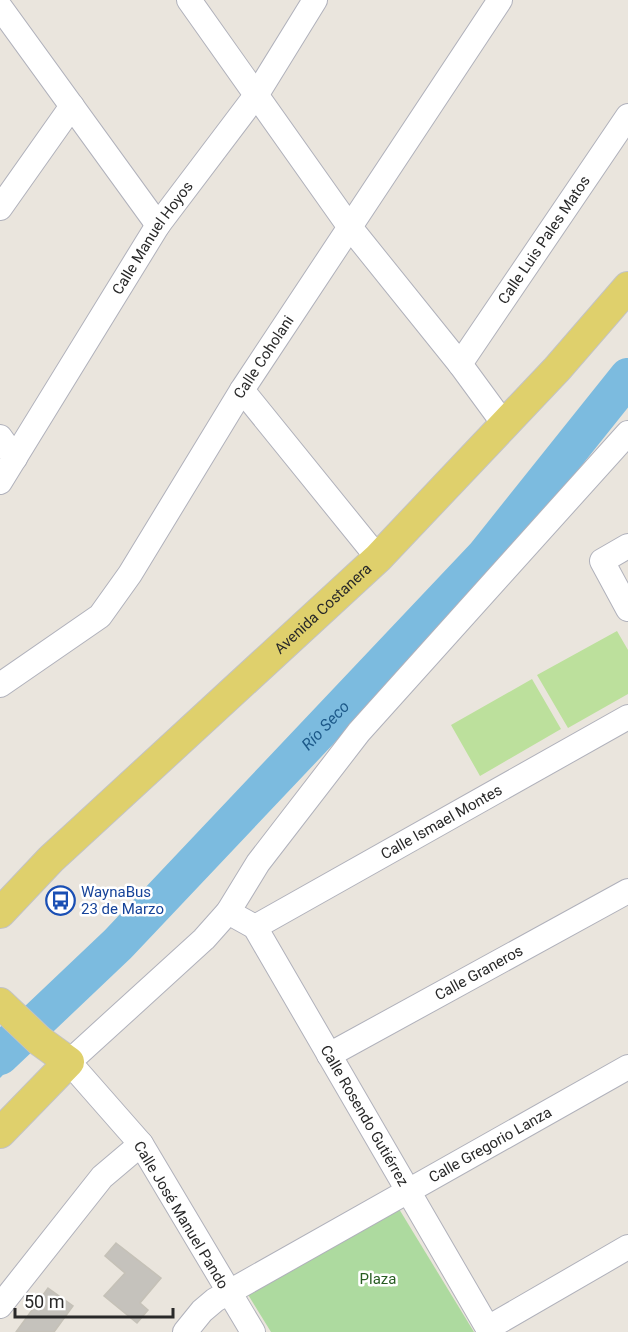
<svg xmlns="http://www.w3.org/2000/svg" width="628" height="1332" font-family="Roboto,sans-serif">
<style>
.green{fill:#adda9f}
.pitch{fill:#bce09c}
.water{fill:#7cbbdf}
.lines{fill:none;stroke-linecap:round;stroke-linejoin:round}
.river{stroke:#7cbbdf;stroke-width:38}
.building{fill:#c5c2bc;stroke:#c5c1b7;stroke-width:1.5}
.minor-casing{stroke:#b0b1bb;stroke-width:26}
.major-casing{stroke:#c3c3c3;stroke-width:32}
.minor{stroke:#fff;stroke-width:24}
.major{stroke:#dfd06c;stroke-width:30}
.labels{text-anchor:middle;stroke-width:5;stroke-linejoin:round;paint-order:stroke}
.street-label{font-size:15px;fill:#292929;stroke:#fff}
.transit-label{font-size:15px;fill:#164399;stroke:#fff;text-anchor:start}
.park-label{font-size:15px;fill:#285d22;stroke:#fff}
.water-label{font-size:16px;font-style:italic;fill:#1d5989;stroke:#fff}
</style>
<rect width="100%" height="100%" fill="#eae5dd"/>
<path class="green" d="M396 1204 474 1332H271L247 1293Z"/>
<path class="pitch" d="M617 631 628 650V694L568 728 537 675Z
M532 679 561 729 480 776 451 725Z"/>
<path class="water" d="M4 1024 30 1047 0 1078V1027Z"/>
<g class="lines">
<path class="river" id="s1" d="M0 1056 118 944 485 556 628 377"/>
</g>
<path class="building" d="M116 1243 161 1278 140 1303 148 1310 137 1323 104 1296 125 1273 105 1256Z
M48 1288 73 1306 54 1332H16Z"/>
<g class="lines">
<defs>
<g id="minor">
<path d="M189 0 349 226 460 364 504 424"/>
<path d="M0 7 158 225"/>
<path d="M0 208 72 106"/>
<path id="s2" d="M460 364 628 116"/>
<path d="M242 390 378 558"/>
<path d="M0 437 15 458"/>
<path id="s3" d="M0 482 158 225 257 94 315 0"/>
<path d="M628 546 602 561 628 609"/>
<path id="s4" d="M0 685 100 616 130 574 242 390 500 0"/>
<path id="s5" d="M228 912 255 927 490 1332"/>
<path id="s6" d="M255 927 628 717"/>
<path id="s7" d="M329 1055 628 891"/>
<path d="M0 1306 102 1177 141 1144"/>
<path d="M488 1328 628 1247"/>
<path id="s8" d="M185 1332 202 1311 215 1300 628 1067"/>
<path d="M253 1332 141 1144 69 1062 204 939 228 912 258 863 359 732 628 433"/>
</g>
<g id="major">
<path id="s9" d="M0 913 51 859 378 558 557 369 628 287"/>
<path d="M0 1003 40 1041 69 1062 0 1133"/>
</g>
</defs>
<use href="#minor" class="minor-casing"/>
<use href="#major" class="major-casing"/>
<use href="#minor" class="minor"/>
<use href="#major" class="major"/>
</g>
<defs>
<symbol id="bus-ring" viewBox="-11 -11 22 22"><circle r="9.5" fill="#fff" stroke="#1a4fb4" stroke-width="1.5"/><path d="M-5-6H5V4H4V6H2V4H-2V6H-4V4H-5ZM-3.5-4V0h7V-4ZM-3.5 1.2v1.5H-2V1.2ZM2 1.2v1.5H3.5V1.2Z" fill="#1a4fb4"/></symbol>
</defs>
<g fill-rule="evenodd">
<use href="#bus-ring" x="44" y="884" width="33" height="33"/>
</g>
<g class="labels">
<g class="street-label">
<text dy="5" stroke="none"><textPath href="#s3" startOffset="288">Calle Manuel Hoyos</textPath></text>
<text dy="5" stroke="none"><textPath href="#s2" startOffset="150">Calle Luis Pales Matos</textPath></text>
<text dy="5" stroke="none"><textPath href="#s4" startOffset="428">Calle Coholani</textPath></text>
<text dy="5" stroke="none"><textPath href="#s9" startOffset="444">Avenida Costanera</textPath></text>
<text dy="5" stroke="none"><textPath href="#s6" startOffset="214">Calle Ismael Montes</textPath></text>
<text dy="5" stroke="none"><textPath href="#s7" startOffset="171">Calle Graneros</textPath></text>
<text dy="5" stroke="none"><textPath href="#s5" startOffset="249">Calle Rosendo Gutiérrez</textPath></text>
<text dy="5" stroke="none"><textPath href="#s8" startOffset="360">Calle Gregorio Lanza</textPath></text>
<text transform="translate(181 1215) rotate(59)" y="5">Calle José Manuel Pando</text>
</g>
<g class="transit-label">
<text x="81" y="897">WaynaBus<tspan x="81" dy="17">23 de Marzo</tspan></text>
</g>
<g class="park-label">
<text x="378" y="1284">Plaza</text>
</g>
<g class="water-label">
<text dy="6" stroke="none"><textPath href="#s1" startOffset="464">Río Seco</textPath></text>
</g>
</g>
<path d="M15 1308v9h158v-9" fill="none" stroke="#292929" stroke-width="3"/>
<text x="24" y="1308" font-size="18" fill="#292929" stroke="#ffffff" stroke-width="4.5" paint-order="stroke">50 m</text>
</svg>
